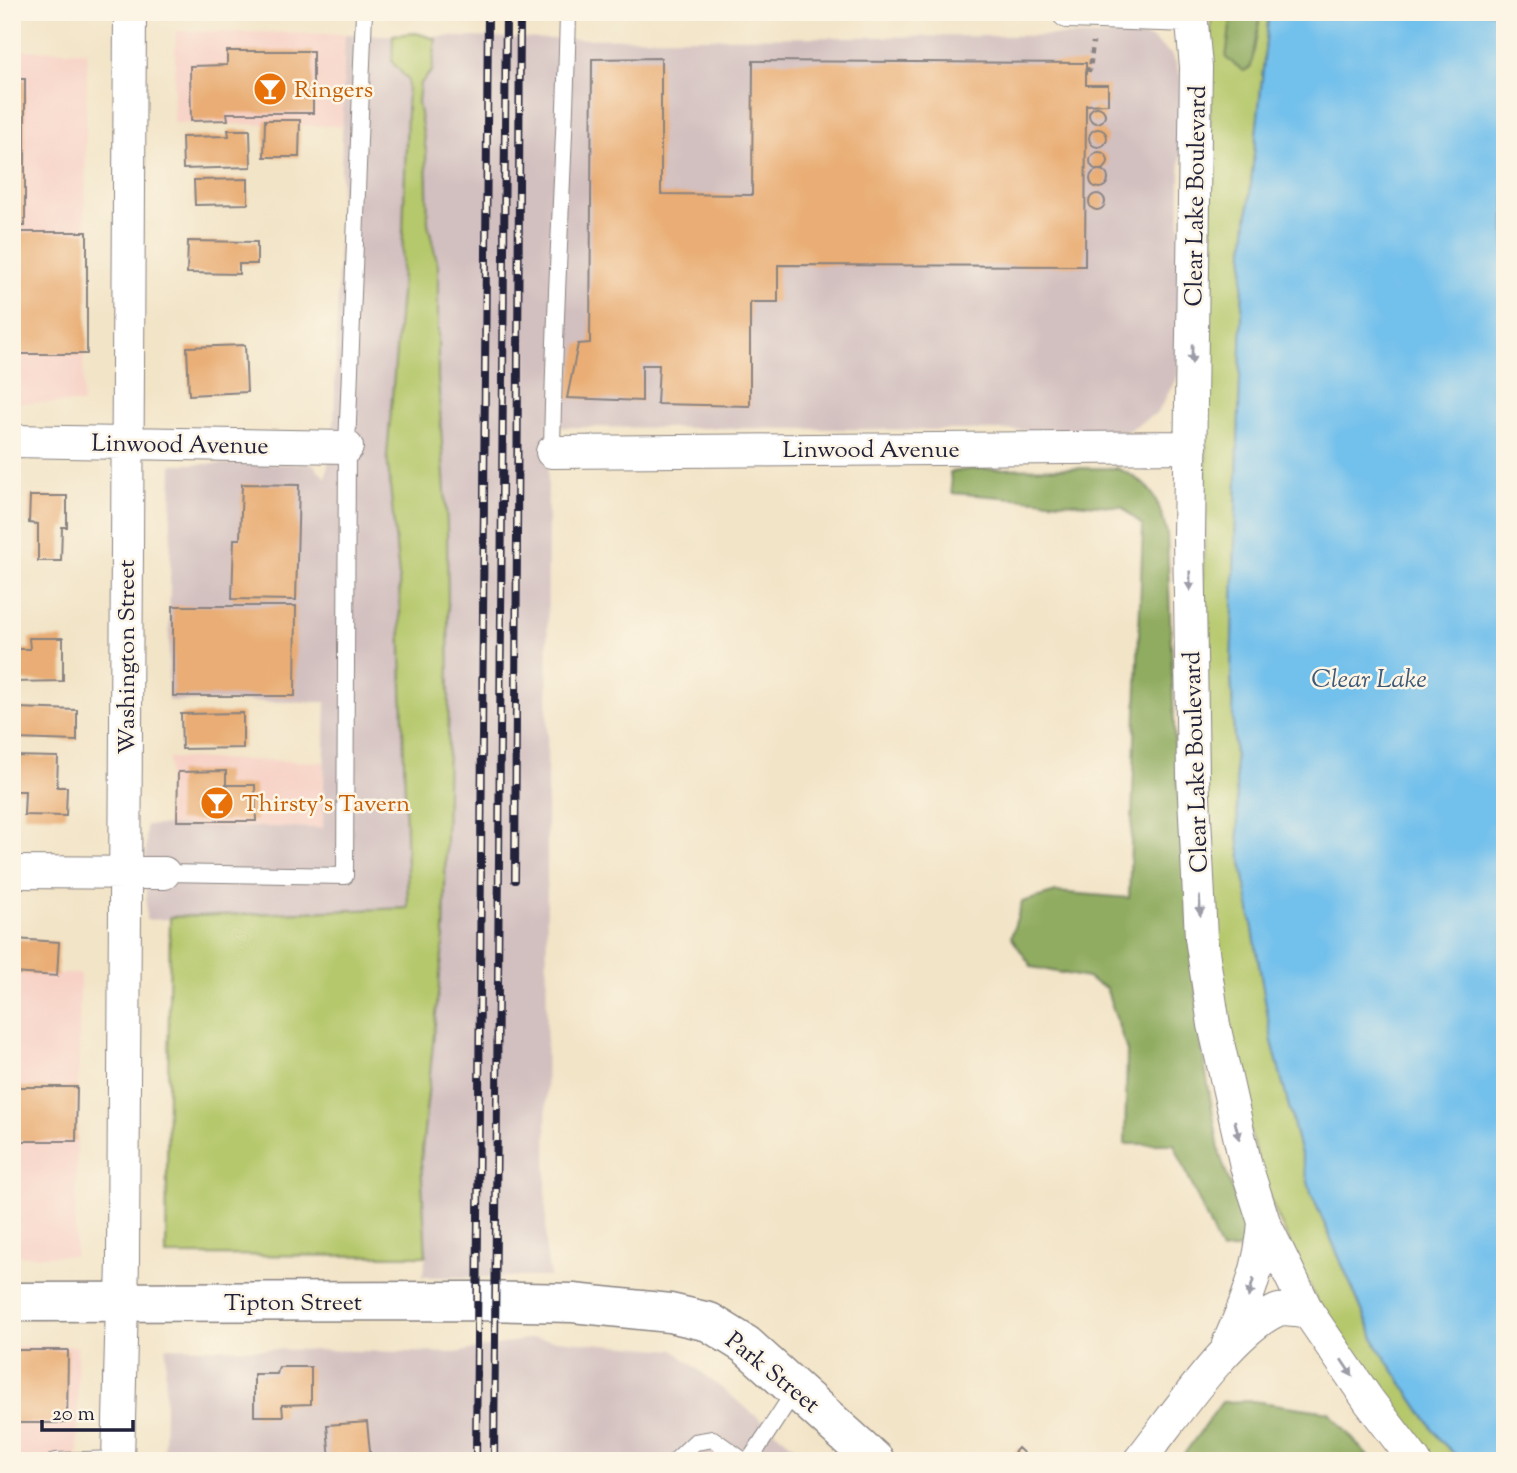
<svg xmlns="http://www.w3.org/2000/svg" width="1517" height="1473" font-family="'Sorts Mill Goudy',serif">
<style>
.built{fill:#f7d1c6}
.industrial{fill:#d2bfbf}
.green{fill:#b5c86c;stroke:#6c7554;stroke-width:2}
.forest{fill:#90ac60;stroke:#59674e;stroke-width:2}
.water{fill:#72c0ec;stroke:#4a7194;stroke-width:2}
.building{fill:#e9ad74}
.lines{fill:none;stroke-linecap:round;stroke-linejoin:round}
.lane-casing{stroke:#8a8381;stroke-width:18}
.street-casing{stroke:#8a8381;stroke-width:34}
.secondary-casing{stroke:#8a8381;stroke-width:41}
.path{stroke:#8a8381;stroke-width:4.5;stroke-dasharray:5 5;stroke-linecap:butt}
.lane{stroke:#fff;stroke-width:16}
.street{stroke:#fff;stroke-width:32}
.secondary{stroke:#fff;stroke-width:38}
.rail-casing{stroke:#22223b;stroke-width:8}
.rail{stroke:#fcf5e5;stroke-width:5;stroke-dasharray:16;stroke-linecap:butt}
.oneway{fill:#9c9ca7}
.labels{text-anchor:middle;stroke-width:5;stroke-linejoin:round;paint-order:stroke}
.food-label{font-size:24px;fill:#c56008;stroke:#fcf5e5;text-anchor:start}
.street-label{font-size:24px;fill:#22223b;stroke:#fcf5e5}
.water-label{font-size:26px;font-style:italic;fill:#3e5979;stroke:#fcf5e5}
</style>
<rect width="100%" height="100%" fill="#fcf5e5"/>
<filter id="ink" filterUnits="userSpaceOnUse"><feTurbulence type="fractalNoise" baseFrequency=".0143" numOctaves="2"/><feDisplacementMap in="SourceGraphic" scale="14" xChannelSelector="R" yChannelSelector="G"/><feConvolveMatrix kernelMatrix="1 2 1 2 8 2 1 2 1" color-interpolation-filters="sRGB"/></filter>
<filter id="wash" filterUnits="userSpaceOnUse"><feTurbulence type="fractalNoise" baseFrequency=".00686" numOctaves="4" result="noise"/><feDisplacementMap in="SourceGraphic" scale="28" xChannelSelector="R" yChannelSelector="G"/><feGaussianBlur stdDeviation="1.57" result="paint"/><feColorMatrix in="noise" values="0 0 0 0 0 0 0 0 0 0 0 0 0 0 0 0 0 1.4 0 .05"/><feComposite in="paint" operator="in"/></filter>
<g filter="url(#wash)">
<rect width="100%" height="100%" fill="#f2e4c7"/>
<path class="built" d="M176 31 345 34 342 126 173 123Z
M12 50 87 51 83 403H12Z
M169 758 324 762 323 829 167 825Z
M12 973 80 974 75 1256H12Z
M12 1346H77L78 1461H12Z"/>
<path class="industrial" d="M345 34 550 39 1138 35 1152 39 1173 56 1181 77 1178 375 1158 412 1127 431 548 427 546 1252 550 1277H422L426 1256 421 1161 437 1011 444 912 408 908 146 920V825L323 828 326 702 168 701 172 464H313L326 478 334 427Z
M533 1338 674 1350 812 1461H164L166 1347 456 1353Z"/>
<path class="green" d="M1211 12H1269L1244 250 1231 672 1239 846 1272 1041 1311 1193 1378 1347 1441 1441 1462 1461H1430L1317 1302 1265 1189 1229 1049 1210 906 1200 630 1205 530Z
M416 33 436 39 432 71 420 84 418 102 426 151 428 223 438 266V377L447 525 449 696 444 936 421 1161 426 1256 166 1255 170 917 408 908 399 577 387 455 401 293 408 80 392 62 393 35Z"/>
<path class="forest" d="M1232 12H1261L1251 67 1244 71 1226 58Z
M1117 468C1153 485 1156 495 1167 533L1175 753 1201 1044 1220 1155 1246 1230 1242 1248 1221 1251 1174 1144H1125L1127 1051 1106 988 1087 978 1032 967 1011 937 1022 902 1056 892 1129 898 1143 526 1122 507 952 493 950 472 974 469Z
M1253 1401 1329 1412 1372 1461H1179L1222 1402Z"/>
<path class="water" d="M1269 12H1505V1461H1462L1441 1441 1378 1347 1311 1193 1272 1041 1239 846 1231 672 1244 250Z"/>
<g id="blocks">
<path class="building" d="M227 51H313V113H227L228 120 191 121 190 66 227 65Z
M661 58V194L752 195 753 61 1086 63V85H1108V104L1086 105 1085 266 778 265V302H750V406L657 404 659 365H642V401L567 398 578 344 590 343 592 59Z
M12 79H25V226H12Z
M1089 115a8 8 0 1 1 16 0a8 8 0 1 1-16 0Z
M265 120H300L299 157H264Z
M1089 138a9 9 0 1 1 18 0a9 9 0 1 1-18 0Z
M228 130H250L251 167 183 169 182 137 229 136Z
M1090 161a9 9 0 1 1 18 0a9 9 0 1 1-18 0Z
M1090 179a9 9 0 1 1 18 0a9 9 0 1 1-18 0Z
M248 179V204L195 205 194 180Z
M1089 202a8 8 0 1 1 16 0a8 8 0 1 1-16 0Z
M12 232H87V354H17L18 261H12Z
M188 241 257 242V264H239V274L187 273Z
M245 345 247 392 189 395 187 347Z
M242 484 299 485 296 600 232 599 234 539H240Z
M30 496H67V527H62L61 561H38V524L29 523Z
M173 606H296L295 696H173Z
M29 638H63V681L12 682V649H30Z
M17 708 77 710V741L16 739Z
M243 713V748L182 749 181 714Z
M12 756 58 757 57 787H67L66 816 24 815 25 791H12Z
M226 771V785H255L256 821H177L178 772Z
M15 939 59 942 57 976 13 973Z
M12 1087H77L76 1141H12Z
M12 1350H68L67 1423H12Z
M279 1367H311V1404L282 1405 283 1416H254V1374H277Z
M367 1422 371 1461H330L327 1425Z
M1018 1448 1032 1461H1007Z"/>
</g>
</g>
<g filter="url(#ink)">
<use href="#blocks" fill-opacity="0" stroke="#8a8381" stroke-width="2"/>
<g class="lines">
<defs>
<path id="lane" d="M552 452C554 305 565 159 568 12
M164 873 345 876 347 447 364 12
M55 1461 118 1459
M675 1461 695 1442 713 1439 744 1461
M749 1461 796 1389"/>
<path id="street" d="M1068 12 1191 16
M1191 12 1196 67 1189 536 1193 776 1201 938 1214 1025 1246 1166 1264 1222 1308 1312 1369 1401 1415 1461
M12 441 347 447
M552 452 1191 447
M12 872 164 873
M1228 1344C1246 1304 1261 1266 1264 1222
M118 1461 123 1260 130 12
M1139 1461C1172 1420 1230 1332 1276 1311 1285 1307 1299 1311 1308 1312"/>
<path id="secondary" d="M12 1302 476 1301 573 1303 670 1313 709 1322 746 1345 875 1461"/>
</defs>
<use href="#lane" class="lane-casing"/>
<use href="#street" class="street-casing"/>
<use href="#secondary" class="secondary-casing"/>
<path class="path" d="M1086 69 1090 70 1093 42"/>
<use href="#lane" class="lane"/>
<use href="#street" class="street"/>
<use href="#secondary" class="secondary"/>
<defs>
<path id="rail" d="M515 880 520 12
M476 1461 488 12
M494 1461 506 12"/>
</defs>
<use href="#rail" class="rail-casing"/>
<use href="#rail" class="rail"/>
</g>
<defs><path id="oneway-solid" d="M-6-.8H1V-3.2L6.5 0L1 3.2V.8H-6Z" transform="scale(1.75)"/></defs>
<g class="oneway">
<use href="#oneway-solid" transform="translate(1192 354) rotate(91)"/>
<use href="#oneway-solid" transform="translate(1190 581) rotate(89)"/>
<use href="#oneway-solid" transform="translate(1200 906) rotate(87)"/>
<use href="#oneway-solid" transform="translate(1237 1130) rotate(76)"/>
<use href="#oneway-solid" transform="translate(1251 1288) rotate(106)"/>
<use href="#oneway-solid" transform="translate(1347 1368) rotate(56)"/>
</g>
</g>
<defs>
<symbol id="bar-disc" viewBox="-11 -11 22 22"><circle r="9.5" fill="#e8710a" stroke="#fcf5e5"/><path d="M-6-5H6L.8 .8V4.5H3.5V6h-7V4.5H-.8V.8Z" fill="#fff"/></symbol>
</defs>
<g fill-rule="evenodd">
<use href="#bar-disc" x="251" y="70" width="38" height="38"/>
<use href="#bar-disc" x="198" y="784" width="38" height="38"/>
</g>
<g class="labels">
<g class="food-label">
<text x="294" y="97">Ringers</text>
<text x="242" y="811">Thirsty's Tavern</text>
</g>
<g class="street-label">
<text transform="translate(1195 196) rotate(-89)" y="8">Clear Lake Boulevard</text>
<text transform="translate(180 444) rotate(1)" y="8">Linwood Avenue</text>
<text x="871" y="457">Linwood Avenue</text>
<text transform="translate(126 657) rotate(-90)" y="8">Washington Street</text>
<text transform="translate(1195 762) rotate(-92)" y="8">Clear Lake Boulevard</text>
<text x="293" y="1310">Tipton Street</text>
<text transform="translate(773 1372) rotate(39)" y="8">Park Street</text>
</g>
<g class="water-label">
<text x="1369" y="687">Clear Lake</text>
</g>
</g>
<rect width="1517" height="1473" fill="none" stroke="#fcf5e5" stroke-width="42"/>
<path d="M42 1420v10h91v-10" fill="none" stroke="#22223b" stroke-width="3.5"/>
<text x="52" y="1420" font-size="21" fill="#22223b" stroke="#fcf5e5" stroke-width="5" paint-order="stroke">20 m</text>
</svg>
